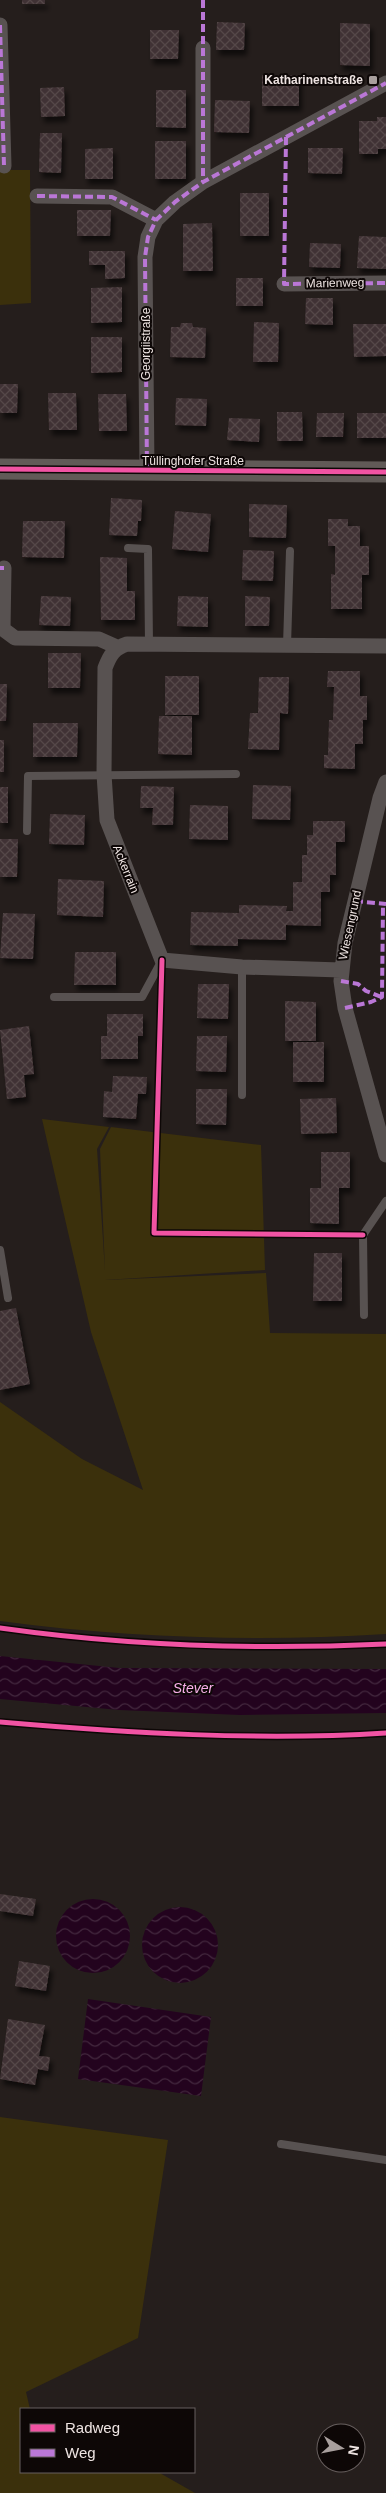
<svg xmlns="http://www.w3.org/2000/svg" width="386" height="2493" font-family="Arial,sans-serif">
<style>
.green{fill:#3b300c}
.water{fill:url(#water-waves)}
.building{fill:url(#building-cross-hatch);filter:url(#shadow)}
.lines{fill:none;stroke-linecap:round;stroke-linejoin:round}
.service{stroke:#585251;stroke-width:8}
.minor{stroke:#585251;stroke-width:15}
.secondary{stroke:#615a57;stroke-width:21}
.quiet{stroke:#ba77d6;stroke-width:4;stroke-dasharray:8 4;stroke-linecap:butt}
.cycleway-casing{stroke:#0d0706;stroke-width:8}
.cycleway{stroke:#f153a3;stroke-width:5}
.poi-dot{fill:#a89f9d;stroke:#0d0706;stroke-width:2}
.labels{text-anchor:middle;stroke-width:4;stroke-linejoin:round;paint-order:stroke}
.poi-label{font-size:12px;font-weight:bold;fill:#eee4e2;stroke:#0d0706;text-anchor:end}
.street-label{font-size:12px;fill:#eee4e2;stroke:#0d0706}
.water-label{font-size:14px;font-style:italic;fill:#f8afe9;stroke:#0d0706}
</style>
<defs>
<pattern id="water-waves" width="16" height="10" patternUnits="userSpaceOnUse" patternTransform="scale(1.25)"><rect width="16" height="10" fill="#23031e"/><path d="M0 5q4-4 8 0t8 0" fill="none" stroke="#43283e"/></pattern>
<pattern id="building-cross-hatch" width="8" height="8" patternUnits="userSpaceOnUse" patternTransform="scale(1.25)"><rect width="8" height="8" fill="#413335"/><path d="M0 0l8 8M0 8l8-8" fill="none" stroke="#544748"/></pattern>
<filter id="shadow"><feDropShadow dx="3" dy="5.5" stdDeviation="2.5" flood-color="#0009"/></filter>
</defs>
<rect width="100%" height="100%" fill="#251e1c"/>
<path class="green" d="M0 170H30L31 303 0 305Z
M42 1119 109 1127 97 1149 105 1271 100 1149 111 1127 261 1145 265 1270 105 1280 266 1273 270 1333 386 1334V1634C257 1642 128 1638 0 1621V1402L82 1459 143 1490 91 1332Z
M0 2117 168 2140 138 2338 26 2392 30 2409H21V2472H158L195 2493H0Z"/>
<path class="water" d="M0 1656 119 1668 386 1669V1713L240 1715 119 1710 0 1699Z
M56 1936a37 37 0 1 1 74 0a37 37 0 1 1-74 0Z
M142 1945a38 38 0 1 1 76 0a38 38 0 1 1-76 0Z
M88 1999 211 2017 201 2096 78 2079Z"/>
<path class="building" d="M22 0H45V4H22Z
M217 22 245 23 244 50H216Z
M340 23 370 24V66L340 65Z
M150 30H179L178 59H150Z
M262 75H299V106H262Z
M64 87 65 116 41 117 40 88Z
M156 90H186V128L156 127Z
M215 100 250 101 249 133 214 132Z
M377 117H386V149H378V154H359V121H377Z
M40 133H62L61 173 39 172Z
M155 141H186V179H155Z
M113 148V179H85V149Z
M308 148H343L342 174 308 173Z
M240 193H269V236H240Z
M77 210H111L110 236H77Z
M212 223 213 271H183V224Z
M359 236 386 237V269L357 268Z
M310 243 341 244 340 268 309 267Z
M89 251H125V278L105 279V265H89Z
M236 278H263V306H236Z
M122 287V322L91 323V288Z
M306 298H333V325L305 324Z
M254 322 279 323 278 362H253Z
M181 323H192L193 327 206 328 205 358 170 357 171 327H180Z
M353 324H386V356L354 357Z
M91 337H122V372L91 373Z
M0 384H18L17 413H0Z
M48 393H76L77 430H49Z
M98 394H126L127 431H99Z
M176 398 207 399 206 426 175 425Z
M277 412H302L303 441H277Z
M317 413H344L343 437H316Z
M357 413H386V438H357Z
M229 418 260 419 259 442 227 440Z
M111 498 142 500 141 521H138L137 536 109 535Z
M249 504 287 505 286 538 249 537Z
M175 511 211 514 208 552 172 549Z
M328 519H348V526H360V546H369V575H362V609H331V574L335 575V546H328Z
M23 521H65L64 558 22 557Z
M243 550 274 551 273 581 242 580Z
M100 557 127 558V591H135V620H101Z
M41 596 71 597 70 626 39 625Z
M178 596 208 597V627L177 626Z
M245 596 270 597 269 626H245Z
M48 653H81L80 688H48Z
M328 671H360V696H367V720H363V744H355V769L324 768V755H328L329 720H333L334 687H327Z
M165 676H199V715H165Z
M259 677H289L288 714 280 713 279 750 248 749 250 713H258Z
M0 684H7L6 721H0Z
M159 716H192V755L158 754Z
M33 723H78L77 757H33Z
M0 740H4V772H0Z
M253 785 291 786 290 820 252 819Z
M141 786 174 787 173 825H152L153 808H140Z
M0 787H8V823H0Z
M190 805 228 806V840L189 839Z
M50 814 85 815 84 845 49 844Z
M313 821H345V842H336V875H330V892H321V926L286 925V940L238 939V946L190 945 191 912 239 913V905L287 906 286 911H293V882H302V855H307V835H313Z
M0 839H18L17 877H0Z
M58 879 104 881 103 917 57 915Z
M3 913 35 914 33 959 0 958Z
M75 952H116V985H74Z
M198 984H229L228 1019 197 1018Z
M285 1001 316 1002V1041H285Z
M107 1014H143V1036H138V1059H101V1036H107Z
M29 1026 34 1074 24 1075 26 1097 7 1099 0 1030Z
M197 1036H227L226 1072 196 1071Z
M293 1042H324V1082H293Z
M113 1076 147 1077 146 1094H138L136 1119 103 1117 104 1091 112 1092Z
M196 1089H227L226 1125 196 1124Z
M336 1098 337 1133 301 1134 300 1099Z
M321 1152H350V1188H339V1224L310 1223V1188H321Z
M314 1253H342V1301H313Z
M16 1308 30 1384 0 1390V1311Z
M0 1894 36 1899 33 1916 0 1911Z
M19 1961 50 1966 46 1991 15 1986Z
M8 2019 45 2025 39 2056 50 2057 48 2071 38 2069 35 2085 0 2079Z"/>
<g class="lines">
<path class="service" d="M128 548 148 549 149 645
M287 645 290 551
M27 831 28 776 236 774
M54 997H142L162 960
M242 1095V967
M0 1250 8 1298
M364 1315 363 1235 386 1201
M281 2144 386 2160"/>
<path class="minor" d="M0 25 4 166
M203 48V182
M37 196 112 197 156 220
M284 284 386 283
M147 471 145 257 148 237 156 220 175 202 203 182 386 83
M4 568 3 629 15 638 99 639 117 647
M386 782 380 798 345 943 341 981 345 1008 386 1155
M341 970 242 967 162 960 107 820 104 774 105 668C110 655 114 648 127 644L386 646"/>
<path class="secondary" d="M0 469 386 472"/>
<path class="quiet" d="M203 0V182
M0 25 4 166
M286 137 284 284 386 283
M37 196 112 197 156 220
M147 471 145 257 148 237 156 220 175 202 203 182 386 83
M0 568H4
M355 901 386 904
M341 981 358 984 366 991 384 998
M345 1008 371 1002 382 997 383 905"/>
<defs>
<path id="cycleway" d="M0 469 386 472
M162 960 154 1233 363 1235
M0 1628C127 1646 257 1650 386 1644
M0 1722C128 1733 258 1741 386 1733"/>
</defs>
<use href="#cycleway" class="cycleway-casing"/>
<use href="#cycleway" class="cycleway"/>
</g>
<rect class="poi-dot" x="368" y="75" width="10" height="10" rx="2.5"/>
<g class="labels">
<g class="poi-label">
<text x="363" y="84">Katharinenstraße</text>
</g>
<g class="street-label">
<text transform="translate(335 283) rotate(-1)" y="4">Marienweg</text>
<text transform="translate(146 344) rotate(-90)" y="4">Georgiistraße</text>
<text x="193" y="465">Tüllinghofer Straße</text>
<text transform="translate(126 869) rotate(68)" y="4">Ackerrain</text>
<text transform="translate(350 925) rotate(-78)" y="4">Wiesengrund</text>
</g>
<g class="water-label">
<text x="193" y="1693">Stever</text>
</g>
</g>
<rect x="20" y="2408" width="175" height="65" fill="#0d0706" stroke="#675f5e"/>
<rect x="30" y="2424" width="25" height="8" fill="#f153a3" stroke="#675f5e"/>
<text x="65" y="2433" font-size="15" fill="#eee4e2">Radweg</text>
<rect x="30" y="2449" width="25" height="8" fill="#ba77d6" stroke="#675f5e"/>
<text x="65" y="2458" font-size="15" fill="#eee4e2">Weg</text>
<g transform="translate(341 2448) rotate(100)"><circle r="24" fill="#0d0706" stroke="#675f5e"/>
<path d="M0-4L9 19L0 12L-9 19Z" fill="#a89f9d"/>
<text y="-8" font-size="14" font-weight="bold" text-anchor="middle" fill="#eee4e2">N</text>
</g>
</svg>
